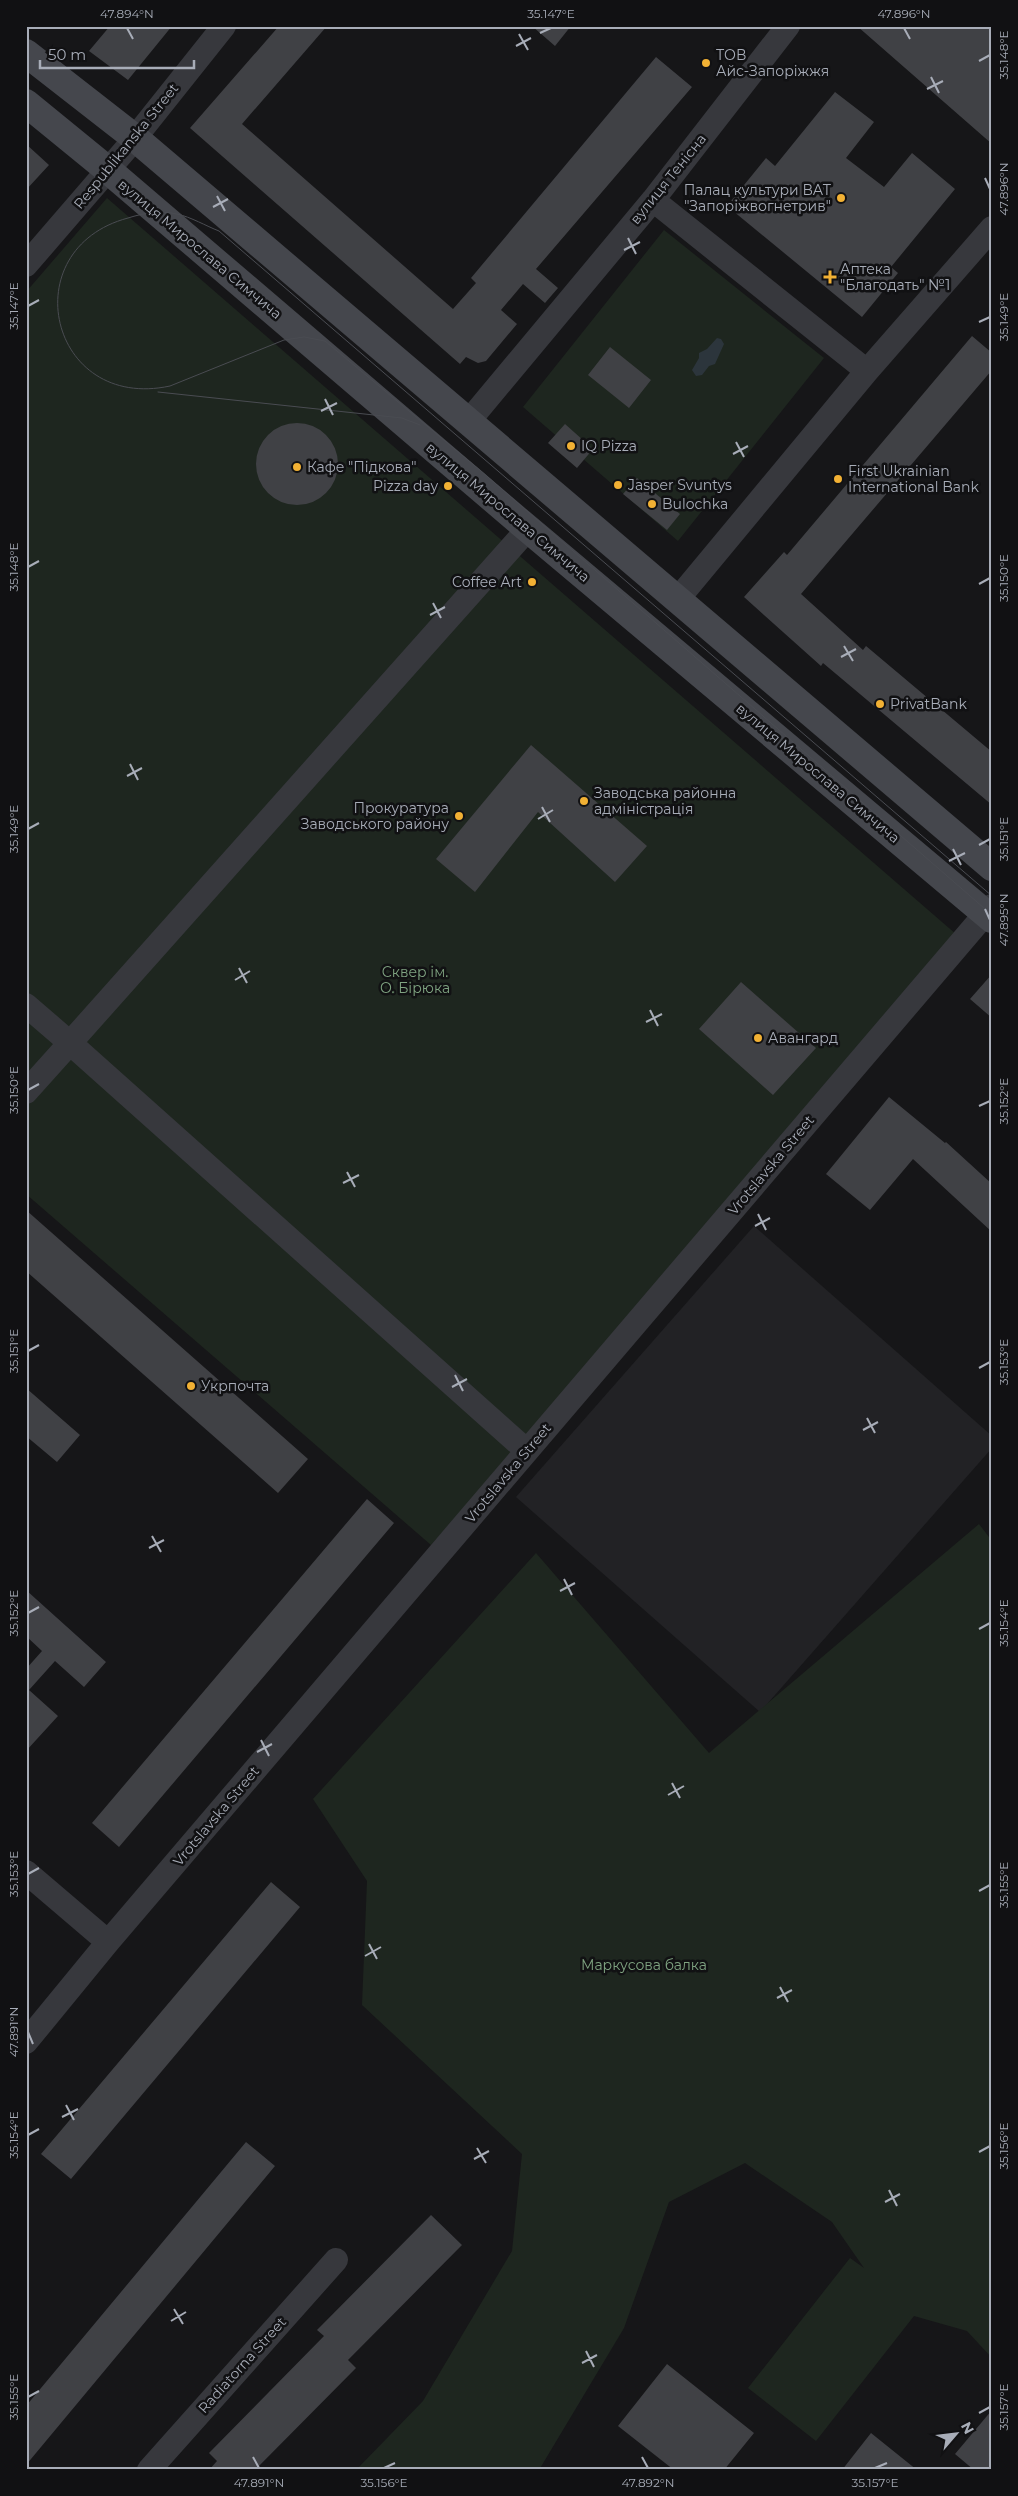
<svg xmlns="http://www.w3.org/2000/svg" width="1018" height="2496" font-family="Montserrat,sans-serif">
<style>
.built{fill:#222225}
.green{fill:#1e261f}
.water{fill:#2c353c}
.building{fill:#404145}
.lines{fill:none;stroke-linecap:round;stroke-linejoin:round}
.street{stroke:#37383d;stroke-width:24}
.secondary{stroke:#45474d;stroke-width:28}
.tram{stroke:#4a4c52;stroke-width:1}
.ticks{fill:none;stroke:#a8adb8;stroke-width:2}
.poi-dot{fill:#f2b134;stroke:#111113;stroke-width:2}
.labels{text-anchor:middle;stroke-width:5;stroke-linejoin:round;paint-order:stroke}
.poi-label{font-size:14px;fill:#a8adb8;stroke:#111113;text-anchor:start}
.street-label{font-size:14px;fill:#a8adb8;stroke:#111113}
.park-label{font-size:14px;fill:#7fa381;stroke:#111113}
.neatline{fill:none;stroke:#a8adb8;stroke-width:2}
.ticks-label{font-size:12px;text-anchor:middle;fill:#a8adb8}
</style>
<rect width="100%" height="100%" fill="#161618"/>
<path class="built" d="M754 1226 992 1436V1448L760 1712 516 1497Z"/>
<path class="green" d="M107 198 957 935 751 1189 431 1545 26 1194V292Z
M664 230 824 358 678 541 523 407Z
M979 1524 992 1541V2358L967 2331 914 2316 816 2441 748 2388 850 2258 864 2268 832 2222 745 2163 669 2202 624 2328 539 2470H356L423 2401 512 2251 522 2154 362 2005 367 1881 313 1799 536 1553 709 1753Z"/>
<path class="water" d="M717 338 721 339 724 344 715 364 709 366 702 375 696 376 692 370 699 358V353L707 349Z"/>
<path class="building" d="M110 26H172L128 80 89 51Z
M279 26H327L242 124 453 309 476 283 471 278 656 57 692 87 536 269 558 288 545 303 523 284 501 310 517 324 486 361 478 363 466 357 460 364 190 128Z
M532 26H571L555 46Z
M857 26H992V144Z
M835 92 874 122 846 158 884 187 912 153 955 189 891 267 898 273 862 317 727 206 766 158 775 166Z
M26 144 49 165 26 190Z
M972 336 992 353V370L801 594 863 650 866 646 992 752V805L823 663 821 666 744 597 784 552 787 555Z
M610 347 651 380 629 408 588 375Z
M256 464a41 41 0 1 1 82 0a41 41 0 1 1-82 0Z
M565 424 593 449 577 468 548 443Z
M637 478 680 514 667 530 623 494Z
M531 745 647 846 615 882 538 812 475 892 436 859Z
M992 974V1018L970 999Z
M741 982 816 1048 773 1095 699 1029Z
M889 1097 945 1143 946 1142 992 1184V1232L913 1159 870 1210 826 1174Z
M26 1210 308 1459 278 1493 26 1271Z
M26 1388 80 1435 57 1462 26 1436Z
M367 1499 394 1523 119 1847 92 1823Z
M26 1590 106 1662 84 1687 55 1661 29 1690 58 1716 26 1751V1669L42 1651 26 1636Z
M271 1882 300 1907 71 2179 41 2154Z
M246 2142 275 2166 26 2465V2406Z
M431 2215 462 2245 348 2360 356 2368 255 2470H209L217 2461 209 2453 324 2336 317 2330Z
M667 2364 754 2433 724 2470H674L618 2426Z
M992 2410V2470H974L955 2454Z
M871 2433 917 2470H842Z"/>
<g class="lines">
<path class="street" d="M653 200 867 371
M26 265 126 149 224 26
M468 422 653 200 788 26
M677 600 867 371 992 228
M26 1005 70 1043 519 539
M26 1092 70 1043 527 1451
M26 1872 108 1942
M26 2042 108 1942 992 906
M149 2470 336 2260"/>
<path class="secondary" d="M26 53 135 138 992 867
M26 103 108 170 521 523 992 919"/>
<path class="tram" d="M158 392 402 418 420 425
M992 896 219 231C206 226 191 217 177 214 160 210 144 213 128 218 12 249 49 412 170 386L284 340 304 337 325 341 481 471 992 915"/>
</g>
<path class="ticks" d="M127 28 133 39M904 28 910 39M540 33 551 28M519 34 528 50M516 46 531 38M979 61 990 55M931 77 939 93M927 89 943 81M985 178 990 189M217 196 225 211M213 207 228 199M628 238 636 254M624 250 640 242M28 306 39 300M979 322 990 317M325 399 333 415M321 411 337 403M736 442 744 457M733 454 748 446M28 567 39 561M979 584 990 578M433 603 441 618M430 615 445 607M844 646 853 661M841 657 856 649M130 764 138 780M127 776 142 768M542 807 550 822M538 819 553 810M28 829 39 823M979 845 990 839M953 849 961 865M949 861 965 853M985 909 990 920M239 968 247 983M235 980 250 971M650 1010 658 1026M646 1022 662 1014M28 1090 39 1084M979 1106 990 1101M347 1172 355 1187M343 1183 359 1175M758 1214 766 1230M755 1226 770 1218M28 1351 39 1345M979 1368 990 1362M455 1375 463 1391M452 1387 467 1379M867 1418 875 1433M863 1430 878 1422M152 1536 161 1552M149 1548 164 1540M564 1579 572 1595M560 1591 575 1583M28 1613 39 1607M979 1629 990 1623M261 1740 269 1756M257 1752 272 1744M672 1783 680 1798M668 1795 684 1786M28 1874 39 1868M979 1891 990 1885M369 1944 377 1959M365 1956 381 1947M780 1987 788 2002M777 1998 792 1990M28 2032 33 2044M66 2105 74 2120M62 2117 78 2109M28 2135 39 2129M477 2148 486 2163M979 2152 990 2146M474 2159 489 2151M889 2190 897 2206M885 2202 900 2194M174 2309 183 2324M171 2321 186 2312M586 2351 594 2367M582 2363 597 2355M28 2397 39 2391M979 2413 990 2407M253 2457 259 2468M642 2457 648 2468M384 2468 395 2463M875 2468 887 2463"/>
<g class="poi-dot">
<circle cx="706" cy="63" r="5"/>
<circle cx="841" cy="198" r="5"/>
<path d="M827.5 269.5h5v5h5v5h-5v5h-5v-5h-5v-5h5z"/>
<circle cx="571" cy="446" r="5"/>
<circle cx="297" cy="467" r="5"/>
<circle cx="838" cy="479" r="5"/>
<circle cx="618" cy="485" r="5"/>
<circle cx="448" cy="486" r="5"/>
<circle cx="652" cy="504" r="5"/>
<circle cx="532" cy="582" r="5"/>
<circle cx="880" cy="704" r="5"/>
<circle cx="584" cy="801" r="5"/>
<circle cx="459" cy="816" r="5"/>
<circle cx="758" cy="1038" r="5"/>
<circle cx="191" cy="1386" r="5"/>
</g>
<g class="labels">
<g class="poi-label">
<text x="716" y="60">ТОВ<tspan x="716" dy="16">Айс-Запоріжжя</tspan></text>
<text x="831" y="195" text-anchor="end">Палац культури ВАТ<tspan x="831" dy="16">"Запоріжвогнетрив"</tspan></text>
<text x="840" y="274">Аптека<tspan x="840" dy="16">"Благодать" №1</tspan></text>
<text x="581" y="451">IQ Pіzza</text>
<text x="307" y="472">Кафе "Підкова"</text>
<text x="848" y="476">First Ukrainian<tspan x="848" dy="16">International Bank</tspan></text>
<text x="628" y="490">Jasper Svuntys</text>
<text x="438" y="491" text-anchor="end">Pizza day</text>
<text x="662" y="509">Bulochka</text>
<text x="522" y="587" text-anchor="end">Coffee Art</text>
<text x="890" y="709">PrivatBank</text>
<text x="594" y="798">Заводська районна<tspan x="594" dy="16">адміністрація</tspan></text>
<text x="449" y="813" text-anchor="end">Прокуратура<tspan x="449" dy="16">Заводського району</tspan></text>
<text x="768" y="1043">Авангард</text>
<text x="201" y="1391">Укрпочта</text>
</g>
<g class="street-label">
<text transform="translate(126 146) rotate(-51)" y="5">Respublikanska Street</text>
<text transform="translate(668 179) rotate(-51)" y="5">вулиця Тенісна</text>
<text transform="translate(200 249) rotate(40)" y="5">вулиця Мирослава Симчича</text>
<text transform="translate(508 512) rotate(40)" y="5">вулиця Мирослава Симчича</text>
<text transform="translate(818 773) rotate(40)" y="5">вулиця Мирослава Симчича</text>
<text transform="translate(771 1165) rotate(-50)" y="5">Vrotslavska Street</text>
<text transform="translate(508 1473) rotate(-50)" y="5">Vrotslavska Street</text>
<text transform="translate(216 1816) rotate(-50)" y="5">Vrotslavska Street</text>
<text transform="translate(242 2365) rotate(-48)" y="5">Radiatorna Street</text>
</g>
<g class="park-label">
<text x="415" y="977">Сквер ім.<tspan x="415" dy="16">О. Бірюка</tspan></text>
<text x="644" y="1970">Маркусова балка</text>
</g>
</g>
<rect width="1018" height="2496" fill="none" stroke="#111113" stroke-width="55"/>
<g transform="translate(956 2434) rotate(62)" stroke="#111113" stroke-width="4" paint-order="stroke">
<path d="M0-4L9 19L0 12L-9 19Z" fill="#a8adb8"/>
<text y="-8" font-size="14" font-weight="bold" text-anchor="middle" fill="#a8adb8">N</text>
</g>
<path d="M40 60v8h154v-8" fill="none" stroke="#a8adb8" stroke-width="2.5"/>
<text x="48" y="60" font-size="15" fill="#a8adb8" stroke="#111113" stroke-width="4" paint-order="stroke">50 m</text>
<rect x="28" y="28" width="962" height="2440" class="neatline"/>
<g class="ticks-label">
<text x="127" y="18">47.894°N</text>
<text x="551" y="18">35.147°E</text>
<text x="904" y="18">47.896°N</text>
<text transform="translate(1004 55) rotate(-90)" y="4">35.148°E</text>
<text transform="translate(1004 189) rotate(-90)" y="4">47.896°N</text>
<text transform="translate(14 306) rotate(-90)" y="4">35.147°E</text>
<text transform="translate(1004 317) rotate(-90)" y="4">35.149°E</text>
<text transform="translate(14 567) rotate(-90)" y="4">35.148°E</text>
<text transform="translate(1004 578) rotate(-90)" y="4">35.150°E</text>
<text transform="translate(14 829) rotate(-90)" y="4">35.149°E</text>
<text transform="translate(1004 839) rotate(-90)" y="4">35.151°E</text>
<text transform="translate(1004 920) rotate(-90)" y="4">47.895°N</text>
<text transform="translate(14 1090) rotate(-90)" y="4">35.150°E</text>
<text transform="translate(1004 1101) rotate(-90)" y="4">35.152°E</text>
<text transform="translate(14 1351) rotate(-90)" y="4">35.151°E</text>
<text transform="translate(1004 1362) rotate(-90)" y="4">35.153°E</text>
<text transform="translate(14 1613) rotate(-90)" y="4">35.152°E</text>
<text transform="translate(1004 1623) rotate(-90)" y="4">35.154°E</text>
<text transform="translate(14 1874) rotate(-90)" y="4">35.153°E</text>
<text transform="translate(1004 1885) rotate(-90)" y="4">35.155°E</text>
<text transform="translate(14 2032) rotate(-90)" y="4">47.891°N</text>
<text transform="translate(14 2135) rotate(-90)" y="4">35.154°E</text>
<text transform="translate(1004 2146) rotate(-90)" y="4">35.156°E</text>
<text transform="translate(14 2397) rotate(-90)" y="4">35.155°E</text>
<text transform="translate(1004 2407) rotate(-90)" y="4">35.157°E</text>
<text x="259" y="2487">47.891°N</text>
<text x="384" y="2487">35.156°E</text>
<text x="648" y="2487">47.892°N</text>
<text x="875" y="2487">35.157°E</text>
</g>
</svg>
